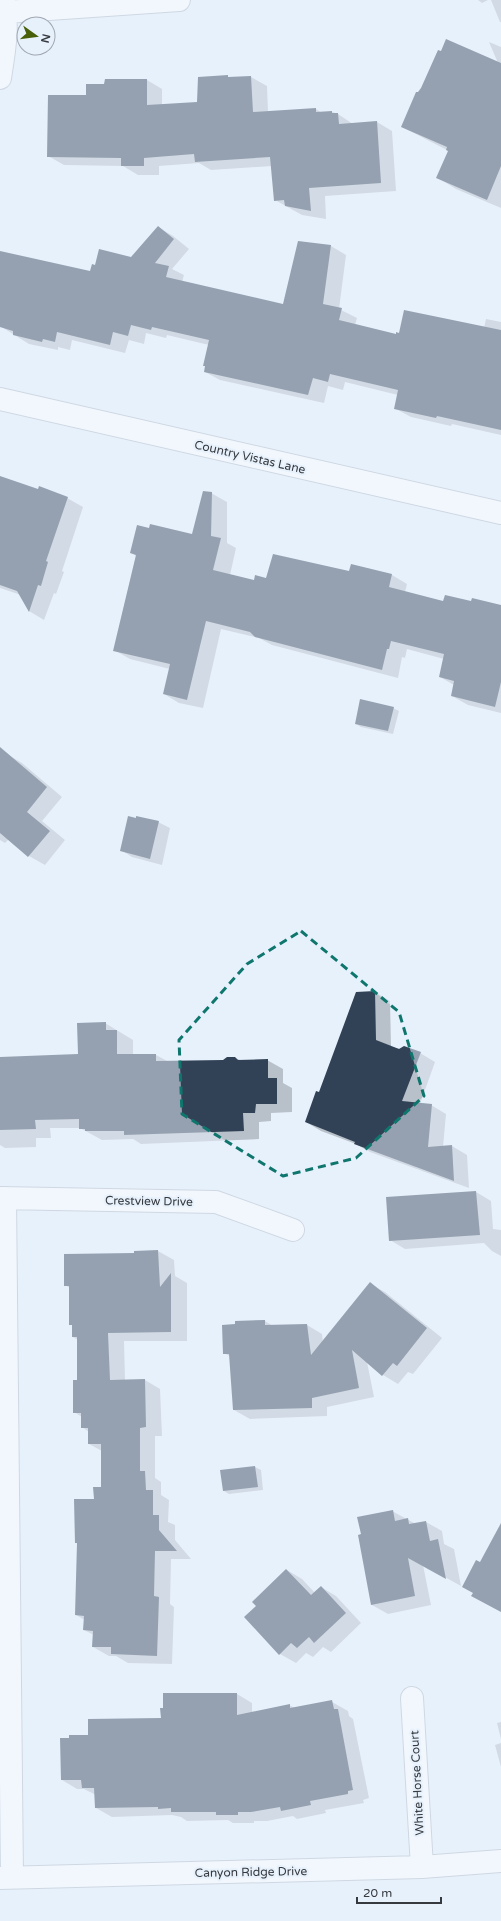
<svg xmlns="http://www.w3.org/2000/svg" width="501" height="1921" font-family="'Varela Round',sans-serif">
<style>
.shadow{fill:#0003}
.building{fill:#314256}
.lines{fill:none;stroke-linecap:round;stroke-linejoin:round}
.street-casing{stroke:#b1bac4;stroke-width:24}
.street{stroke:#fff;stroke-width:22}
.marked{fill:none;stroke:#0f766e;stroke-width:3;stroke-dasharray:8 5;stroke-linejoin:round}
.labels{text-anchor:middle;stroke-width:4;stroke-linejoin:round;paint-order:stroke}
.street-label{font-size:12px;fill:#36393e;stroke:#e7f1fc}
</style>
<rect width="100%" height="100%" fill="#e7f1fc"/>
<path class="shadow" d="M478 0H488L482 3Z
M491 0H501V22H500Z
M489 42 501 47V208L456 189 438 178 449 151 402 127 498 63Z
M251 77 267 86 268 112 316 109 322 113 332 112 338 114 353 124 377 122 392 131 396 191 325 196 326 219 302 215 275 200 272 166 211 170 199 163 159 166V175H138L123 166 64 165 48 156 86 96 105 85 147 80 162 89V105L198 103 199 78Z
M158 227 173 236 189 249 172 269 184 275 182 282 284 305 331 246 346 255 339 309 357 318 355 325 396 335 484 328 486 319 501 322V435L452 424 451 426 411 417 396 409 398 395 345 382 343 390 328 386 324 403 220 380 205 372 209 345 167 335 166 338 146 333 144 344 129 340 125 353 72 340 70 350 58 347V350L29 344 0 326V252L90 273 95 266 132 258Z
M0 480 67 498 83 507 62 571 64 572 56 594 54 593 44 620 29 611 21 595 0 588Z
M211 493 227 502V543L236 548 230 575 255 582 267 579 350 573 392 575 407 584 405 592 444 602 501 607V713L468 705 452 696 454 685 440 677 444 659 407 649 405 658 402 657 398 678 272 645 259 638 221 629 203 708 179 703 164 694 170 669 130 659 114 650 136 556 132 553 150 529 193 535Z
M393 708 399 711 393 734 361 727 356 724Z
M0 750 22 763 62 797 42 821 65 840 45 865 29 856 9 839 5 843 0 840Z
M158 822 170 828 162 865 132 857 121 850Z
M375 992 390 1001 391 1047 420 1053 435 1062 420 1104 431 1105 446 1114 443 1147 452 1146 467 1155 469 1188 370 1152 356 1144 321 1131 306 1122 320 1093 356 993Z
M105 1023 133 1040V1055H156L169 1062 223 1061 235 1058 240 1060H267L283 1069V1083L292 1088V1112L271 1113V1121L259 1122V1139L141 1144 133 1139 102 1140 80 1128H50L51 1138H36V1147L5 1148 0 1145V1058L79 1055Z
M476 1192 491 1201 493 1229 501 1230V1256L492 1251 484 1243 405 1249 390 1240Z
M158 1251 174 1260 175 1276 187 1283V1341H124L125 1380H145L160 1389 162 1436H155V1478L161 1482V1495L169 1500 168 1522 175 1525V1540L191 1559H171L170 1604 174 1607 172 1664 128 1663 116 1656H109L93 1647 94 1635 84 1630 85 1620 76 1615 78 1544 76 1543 95 1500 102 1488V1451L89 1444V1432L82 1427V1417L74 1412 78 1381V1340L73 1337V1326L70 1324V1288L65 1285 135 1254V1252Z
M370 1284 385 1292 442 1338 413 1374 408 1372 398 1384 383 1375 367 1362 374 1397 327 1407V1416L250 1419 234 1410 231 1357 224 1353 265 1321 273 1326 307 1325 322 1334 323 1342Z
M255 1467 261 1470 263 1490 229 1494 224 1491Z
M392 1511 416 1524 426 1522 442 1531 444 1544 454 1549 461 1586 423 1565 431 1605 388 1614 372 1605Z
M287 1570 302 1579 315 1593 321 1587 336 1596 361 1623 331 1652 323 1647 313 1657 306 1653 296 1663 280 1654 258 1606Z
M237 1694 252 1703V1713L289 1705 295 1708 332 1702 348 1711 349 1716 353 1719 369 1798 363 1800 364 1803 325 1810 326 1813 297 1819 293 1816 267 1821H254V1823H233L228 1820 187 1821 181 1817 172 1815 112 1817 96 1808V1795L84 1789H77L62 1780 89 1736 162 1719Z
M501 1722V1739L497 1723Z
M501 1743V1767L495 1745Z"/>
<path class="building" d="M446 39 501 63V166L487 200 436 178 448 151 446 150 447 147 401 127 416 92H418L421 88 438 50 441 51Z
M228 75V77L251 76 253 112 316 108V112L332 111V113H338L339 124 377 121 381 183 309 188 311 211 285 206 284 200 274 201 270 157 195 162 194 154 144 158V166H121V158L47 157 48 95H86V84H104L105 79H147V105L197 102 198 77Z
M158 226 174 239 155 263 169 266 166 277 283 304 298 241 331 245 323 304 342 308 339 320 396 334V332L399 333 404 310 501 330V430L437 416 436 418 394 409 398 390 330 374 328 382 313 378 308 395 204 372 205 366H203L209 340 152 327 151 330 131 325 128 336 113 332 110 345 57 332 55 342 43 339 42 342 13 335V331L0 327V251L90 271 92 264 95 265 99 249 131 257Z
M0 476 38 489 39 486 68 497 46 561 48 562 41 586 38 585 29 612 17 591 0 585Z
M203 491 212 492 211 536 221 538 213 570 254 580 255 575 266 578 273 554 349 571 351 564 392 574 389 587 443 601 445 595 471 601 472 598 501 605V682L495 707 451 696 454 681 439 677 444 654 391 641 389 649H387L382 670 255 637 250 632 206 621 187 700 163 694 170 664 113 651 136 555 130 553 137 525 149 528 150 524 192 534Z
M360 699 394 707 388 731 355 724Z
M0 747 47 787 27 812 50 831 28 857 0 833Z
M128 816 136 818V816L159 821 150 859 120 851Z
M375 991 376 1040 399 1049 404 1046 421 1052 402 1101 432 1104 428 1147 452 1145 454 1181 354 1144 355 1142 305 1122 316 1091 319 1092 356 992Z
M106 1022V1030H117V1054H156V1061L223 1060 227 1057H235L238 1060 268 1059V1078H277V1104H256L255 1113H243L244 1131 124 1135V1131H85V1129H79V1119L35 1120 36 1129 0 1130V1057L78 1054 77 1023Z
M476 1191 480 1235 389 1241 386 1197Z
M158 1250 160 1287 171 1273V1332L108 1333 110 1380 145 1379 146 1427 140 1428V1471H145L146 1490H153V1515H159V1530L177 1551H155L154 1596 159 1597 157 1656 111 1654V1647H92L93 1631 83 1630 84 1616 75 1615 77 1543H75L74 1499H94L93 1487H101V1444H88V1428H81V1413H73V1380H77V1337H72V1325H69V1286H64V1254L134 1253V1251Z
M370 1282 427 1328 397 1366 393 1363 382 1376 352 1350 359 1388 312 1398V1408L233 1410 229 1354H223L222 1325 235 1324V1321L265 1320V1325L307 1324 311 1355Z
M255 1466 258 1487 223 1491 220 1470Z
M393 1510 395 1521 408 1518 409 1524 426 1521 430 1541 438 1539 446 1579 408 1558 415 1596 371 1605 358 1535 361 1534 357 1517Z
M501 1523V1612L471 1596 473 1593 462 1587 476 1560 480 1562Z
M286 1569 311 1595 321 1586 346 1613 314 1643 309 1637 297 1648 291 1643 279 1655 244 1617 256 1606 252 1602Z
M163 1693H237V1715L290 1704V1708L332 1700 334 1709H338L353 1790 348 1791V1794L310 1801 311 1805 281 1811 280 1807 251 1812H238V1815H216V1812H171V1808L158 1809V1807L95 1808 94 1788H82L81 1780H61L60 1738H69V1735H88V1719L161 1718 160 1708H163Z"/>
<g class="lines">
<defs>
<path id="street" d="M6 12 179 0
M0 78C4 52 9 26 3 0
M0 399 501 513
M0 1198 216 1202 293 1230
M5 1198 12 1877
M412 1698 422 1867
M0 1878 422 1867 501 1861"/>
</defs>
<use href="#street" class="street-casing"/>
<use href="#street" class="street"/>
</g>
<path d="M0 0H501V1921H0ZM301 931 399 1012 424 1096 356 1158 283 1176 182 1114 179 1040 247 964Z" fill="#e7f1fc" fill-opacity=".55" fill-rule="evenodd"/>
<path class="marked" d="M301 931 399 1012 424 1096 356 1158 283 1176 182 1114 179 1040 247 964Z"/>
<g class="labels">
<g class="street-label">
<text transform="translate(250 457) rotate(13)" y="4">Country Vistas Lane</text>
<text transform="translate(149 1201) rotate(1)" y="4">Crestview Drive</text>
<text transform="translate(417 1783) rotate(-93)" y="4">White Horse Court</text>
<text transform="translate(251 1872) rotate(-1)" y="4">Canyon Ridge Drive</text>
</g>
</g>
<g transform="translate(36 36) rotate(104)"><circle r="19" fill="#e7f1fc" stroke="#a0a7b0"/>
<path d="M0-3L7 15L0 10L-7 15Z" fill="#485f09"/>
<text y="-6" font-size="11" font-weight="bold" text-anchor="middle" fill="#36393e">N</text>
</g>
<path d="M357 1897v6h84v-6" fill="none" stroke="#36393e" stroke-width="2"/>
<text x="363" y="1897" font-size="12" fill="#36393e" stroke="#e7f1fc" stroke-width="3" paint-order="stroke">20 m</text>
</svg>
